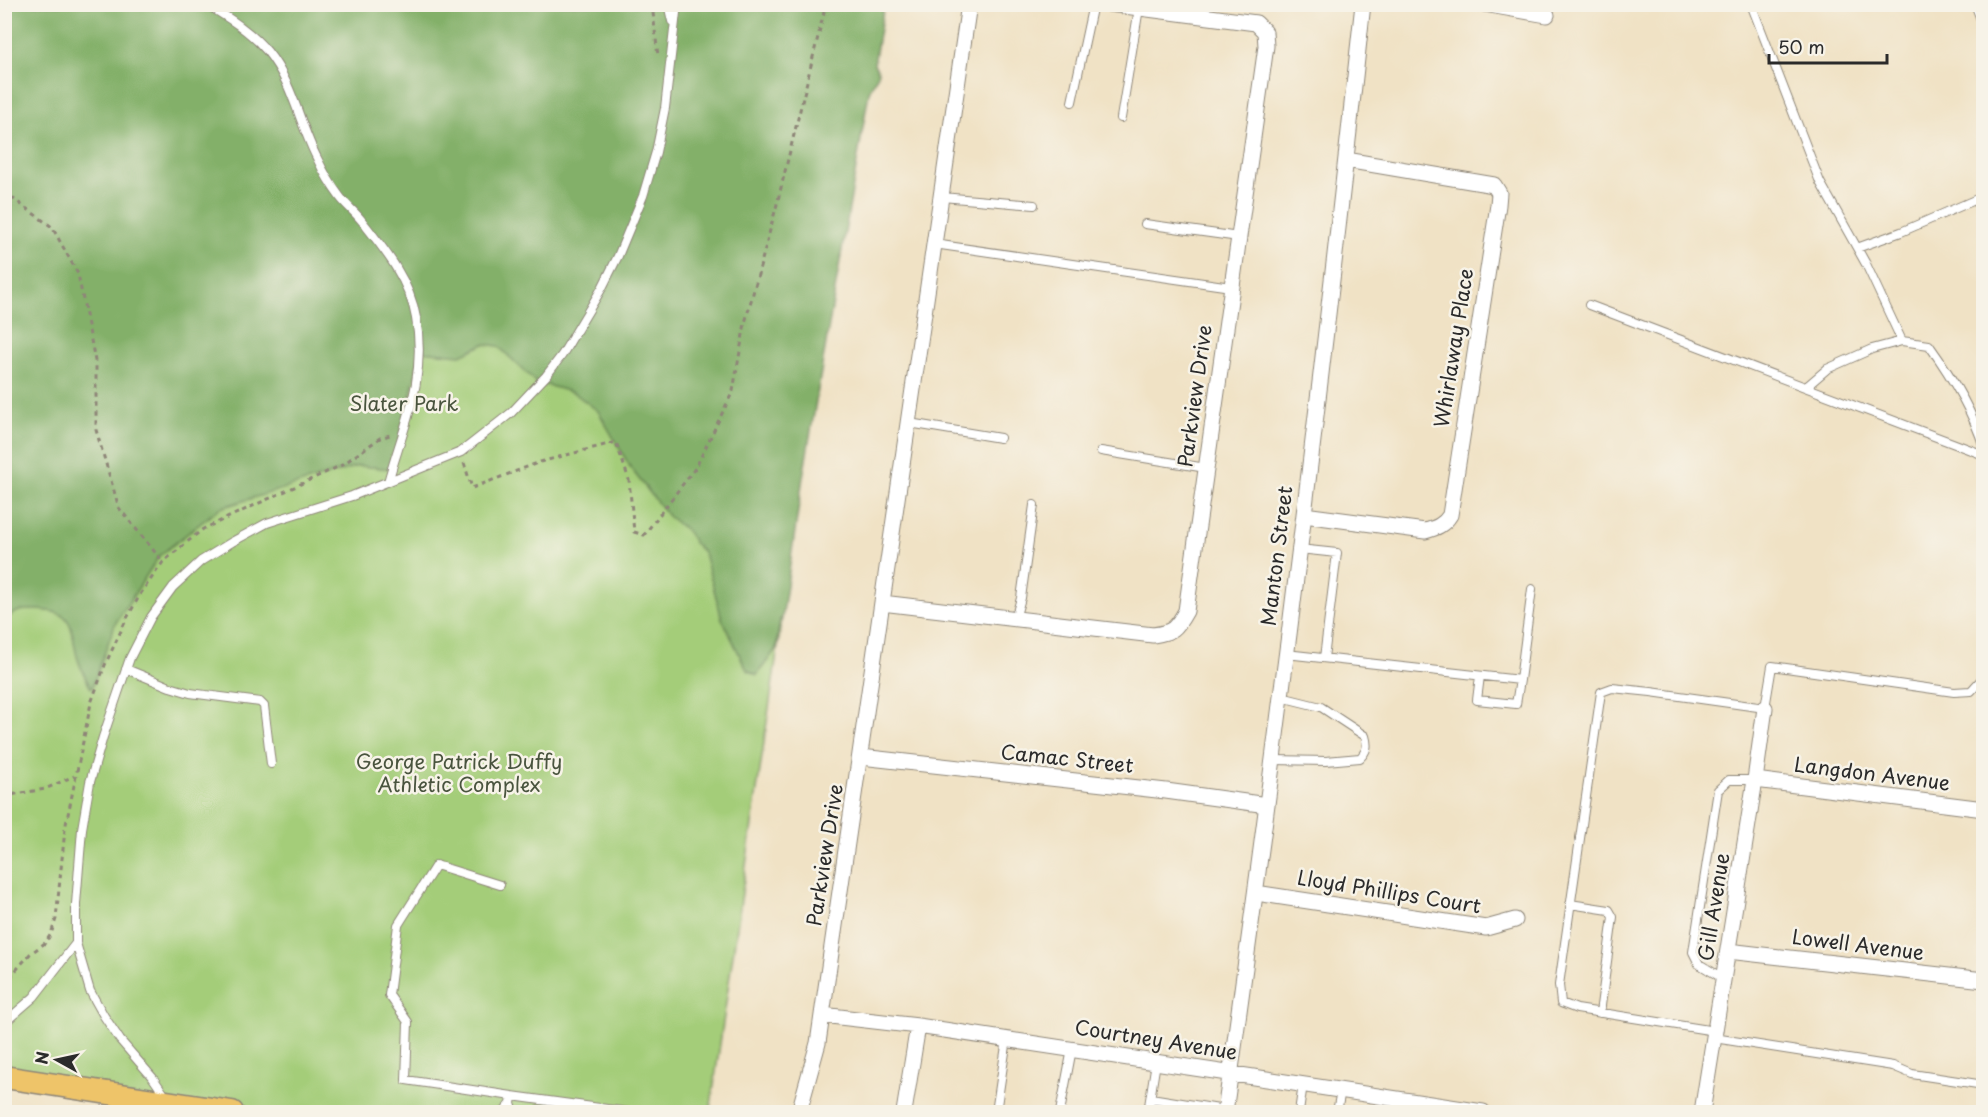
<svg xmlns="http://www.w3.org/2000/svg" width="1988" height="1117" font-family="'Playpen Sans',sans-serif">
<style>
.green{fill:#a4cd79;stroke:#687c52;stroke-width:1.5}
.forest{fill:#83b069;stroke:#576e4a;stroke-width:1.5}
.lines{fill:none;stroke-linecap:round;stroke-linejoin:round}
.service-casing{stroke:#8e8678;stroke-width:10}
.minor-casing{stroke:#8e8678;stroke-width:17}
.primary-casing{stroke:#8e8678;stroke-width:25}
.path{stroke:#8e8678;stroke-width:3;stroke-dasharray:4.5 4.5;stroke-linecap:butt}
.service{stroke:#fff;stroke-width:8}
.minor{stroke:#fff;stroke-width:15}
.primary{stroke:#eec469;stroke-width:22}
.labels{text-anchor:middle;stroke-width:5;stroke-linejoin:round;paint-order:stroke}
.street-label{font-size:20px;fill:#2b2b2b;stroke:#f7f3e8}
.park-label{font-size:20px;fill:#49543e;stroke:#f7f3e8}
</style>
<rect width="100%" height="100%" fill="#f7f3e8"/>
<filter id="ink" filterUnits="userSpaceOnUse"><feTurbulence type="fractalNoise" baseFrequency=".0167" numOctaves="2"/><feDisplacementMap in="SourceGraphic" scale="12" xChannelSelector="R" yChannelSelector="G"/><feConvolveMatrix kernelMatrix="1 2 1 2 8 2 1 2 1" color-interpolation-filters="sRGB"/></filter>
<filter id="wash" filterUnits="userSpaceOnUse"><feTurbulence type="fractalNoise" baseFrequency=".008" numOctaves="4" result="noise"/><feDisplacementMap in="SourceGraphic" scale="24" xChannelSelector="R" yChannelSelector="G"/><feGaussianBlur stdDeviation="1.35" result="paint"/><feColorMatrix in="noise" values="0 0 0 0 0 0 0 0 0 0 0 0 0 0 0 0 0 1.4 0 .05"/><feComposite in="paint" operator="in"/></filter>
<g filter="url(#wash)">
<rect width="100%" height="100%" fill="#f0e2c5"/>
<path class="green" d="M5 5H865L771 655 776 649 780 618 782 619 710 1112H243L5 1078Z"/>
<path class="forest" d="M5 5H884L874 64 879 72 869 92 803 477 782 619H780L776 649 757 675 747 670 722 619 704 553 694 543 688 532 668 516 632 470 598 411 574 393 547 385 540 386 498 346 484 344 461 355 421 351 393 469 358 466 220 508 159 556 115 624 92 688 90 687C85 676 78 664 76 652 70 624 74 612 39 610 22 610 19 609 5 619Z"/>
</g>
<g filter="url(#ink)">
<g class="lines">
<defs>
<path id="service" d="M206 4C229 18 250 31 267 51 293 83 299 123 317 158 323 171 331 185 340 197 346 205 355 212 362 221 385 250 410 281 416 318 427 379 404 425 388 482
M668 4 672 21
M1751 4 1820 182 1866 264 1902 341
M1975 4 1984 27
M1072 102 1093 4
M1121 118 1139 8
M942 197 1034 205
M1145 224 1239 237
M934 244 1231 287
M1857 248 1901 232 1984 196
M1589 305 1984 455
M1806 387 1827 369 1872 349 1902 341 1929 345C1952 377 1972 410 1984 447
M909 423 1000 438
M1101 451 1206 468
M1299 549 1337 553 1324 658
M1015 619 1021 598 1034 505
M1286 654 1520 680 1532 589
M126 669 170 687 190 693 260 702 264 706 271 764
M1480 676 1477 700 1516 704 1520 680
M1273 760 1326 761 1360 758C1367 751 1368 746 1365 736L1321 707 1281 697
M500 885 436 865 398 925 389 995 408 1022 406 1080 512 1096
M1570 904 1609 910 1613 917 1600 1013
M76 943 90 991 104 1016 120 1040 153 1078 166 1097
M1724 979 1699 964 1693 952 1718 790 1729 780H1755
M4 1023 34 997 76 943V904L82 829 90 782 103 737 130 658 151 617 173 587 201 561 232 542 267 523 352 496 461 452 511 413 546 376 562 355 602 288 618 256 643 196 656 152 665 108 677 4
M1715 1031 1577 1009 1561 1003 1559 985 1601 692 1612 688 1651 692 1765 708 1772 666 1954 692 1971 691 1982 679 1984 666
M1714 1038 1893 1066 1912 1074 1984 1085
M1151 1098 1225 1110
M504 1112 511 1104
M514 1112 511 1104 512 1096 629 1112
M996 1112 1007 1039
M1060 1112 1072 1049
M1148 1112 1156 1062
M1299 1112 1303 1084
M1337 1112 1341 1090"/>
<path id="minor" d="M1484 4 1547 15
M1304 515 1425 531C1436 528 1444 525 1450 515L1498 205 1499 193 1494 185 1346 160
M882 603 1153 635C1173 632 1176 629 1186 611L1266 46 1265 32 1256 23 1109 4
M861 757 1166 791 1267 805
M1755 780 1984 809
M1256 893 1486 928 1515 920
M1728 951 1984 980
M822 1015 918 1026 1483 1112
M799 1112 818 1043 822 1015 969 4
M904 1112 918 1026
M1225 1112C1277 744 1323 374 1363 4
M1702 1112 1755 780 1765 708"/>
<path id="primary" d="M4 1077 232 1112"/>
</defs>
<use href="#service" class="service-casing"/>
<use href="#minor" class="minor-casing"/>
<use href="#primary" class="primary-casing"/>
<path class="path" d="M652 4 658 56
M4 192 52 227 78 274 96 366V430L119 508 163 562
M464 463 472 488 540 462 616 442 629 480 634 532 644 535 696 467 733 391 745 323 777 204 826 4
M4 796 45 789 74 776
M4 984 30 954 45 943 51 934 56 919 65 829 91 703 105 665 127 618 141 593 163 562 203 529 342 465 380 438 390 435"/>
<use href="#service" class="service"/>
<use href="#minor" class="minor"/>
<use href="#primary" class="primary"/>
</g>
</g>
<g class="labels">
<g class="street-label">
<text transform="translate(1454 348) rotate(-81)" y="7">Whirlaway Place</text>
<text transform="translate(1195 396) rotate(-82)" y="7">Parkview Drive</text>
<text transform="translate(1277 556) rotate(-83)" y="7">Manton Street</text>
<text transform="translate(1067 759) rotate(6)" y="7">Camac Street</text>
<text transform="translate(1872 774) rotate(7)" y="7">Langdon Avenue</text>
<text transform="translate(825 855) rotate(-81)" y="7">Parkview Drive</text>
<text transform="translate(1389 892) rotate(9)" y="7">Lloyd Phillips Court</text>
<text transform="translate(1714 907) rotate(-81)" y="7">Gill Avenue</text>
<text transform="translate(1858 945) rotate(7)" y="7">Lowell Avenue</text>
<text transform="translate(1156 1040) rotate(9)" y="7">Courtney Avenue</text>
</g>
<g class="park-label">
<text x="404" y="411">Slater Park</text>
<text x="459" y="769">George Patrick Duffy<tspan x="459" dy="23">Athletic Complex</tspan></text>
</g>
</g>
<rect width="1988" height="1117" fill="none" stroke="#f7f3e8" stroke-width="24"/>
<g transform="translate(57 1060) rotate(278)" stroke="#f7f3e8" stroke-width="4.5" paint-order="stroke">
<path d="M0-4.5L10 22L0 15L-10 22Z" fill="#2b2b2b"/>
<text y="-9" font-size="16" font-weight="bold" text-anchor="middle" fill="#2b2b2b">N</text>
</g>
<path d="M1769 54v9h118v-9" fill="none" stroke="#2b2b2b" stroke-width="3"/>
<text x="1778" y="54" font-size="18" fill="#2b2b2b" stroke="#f7f3e8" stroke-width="4.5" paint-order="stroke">50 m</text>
</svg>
